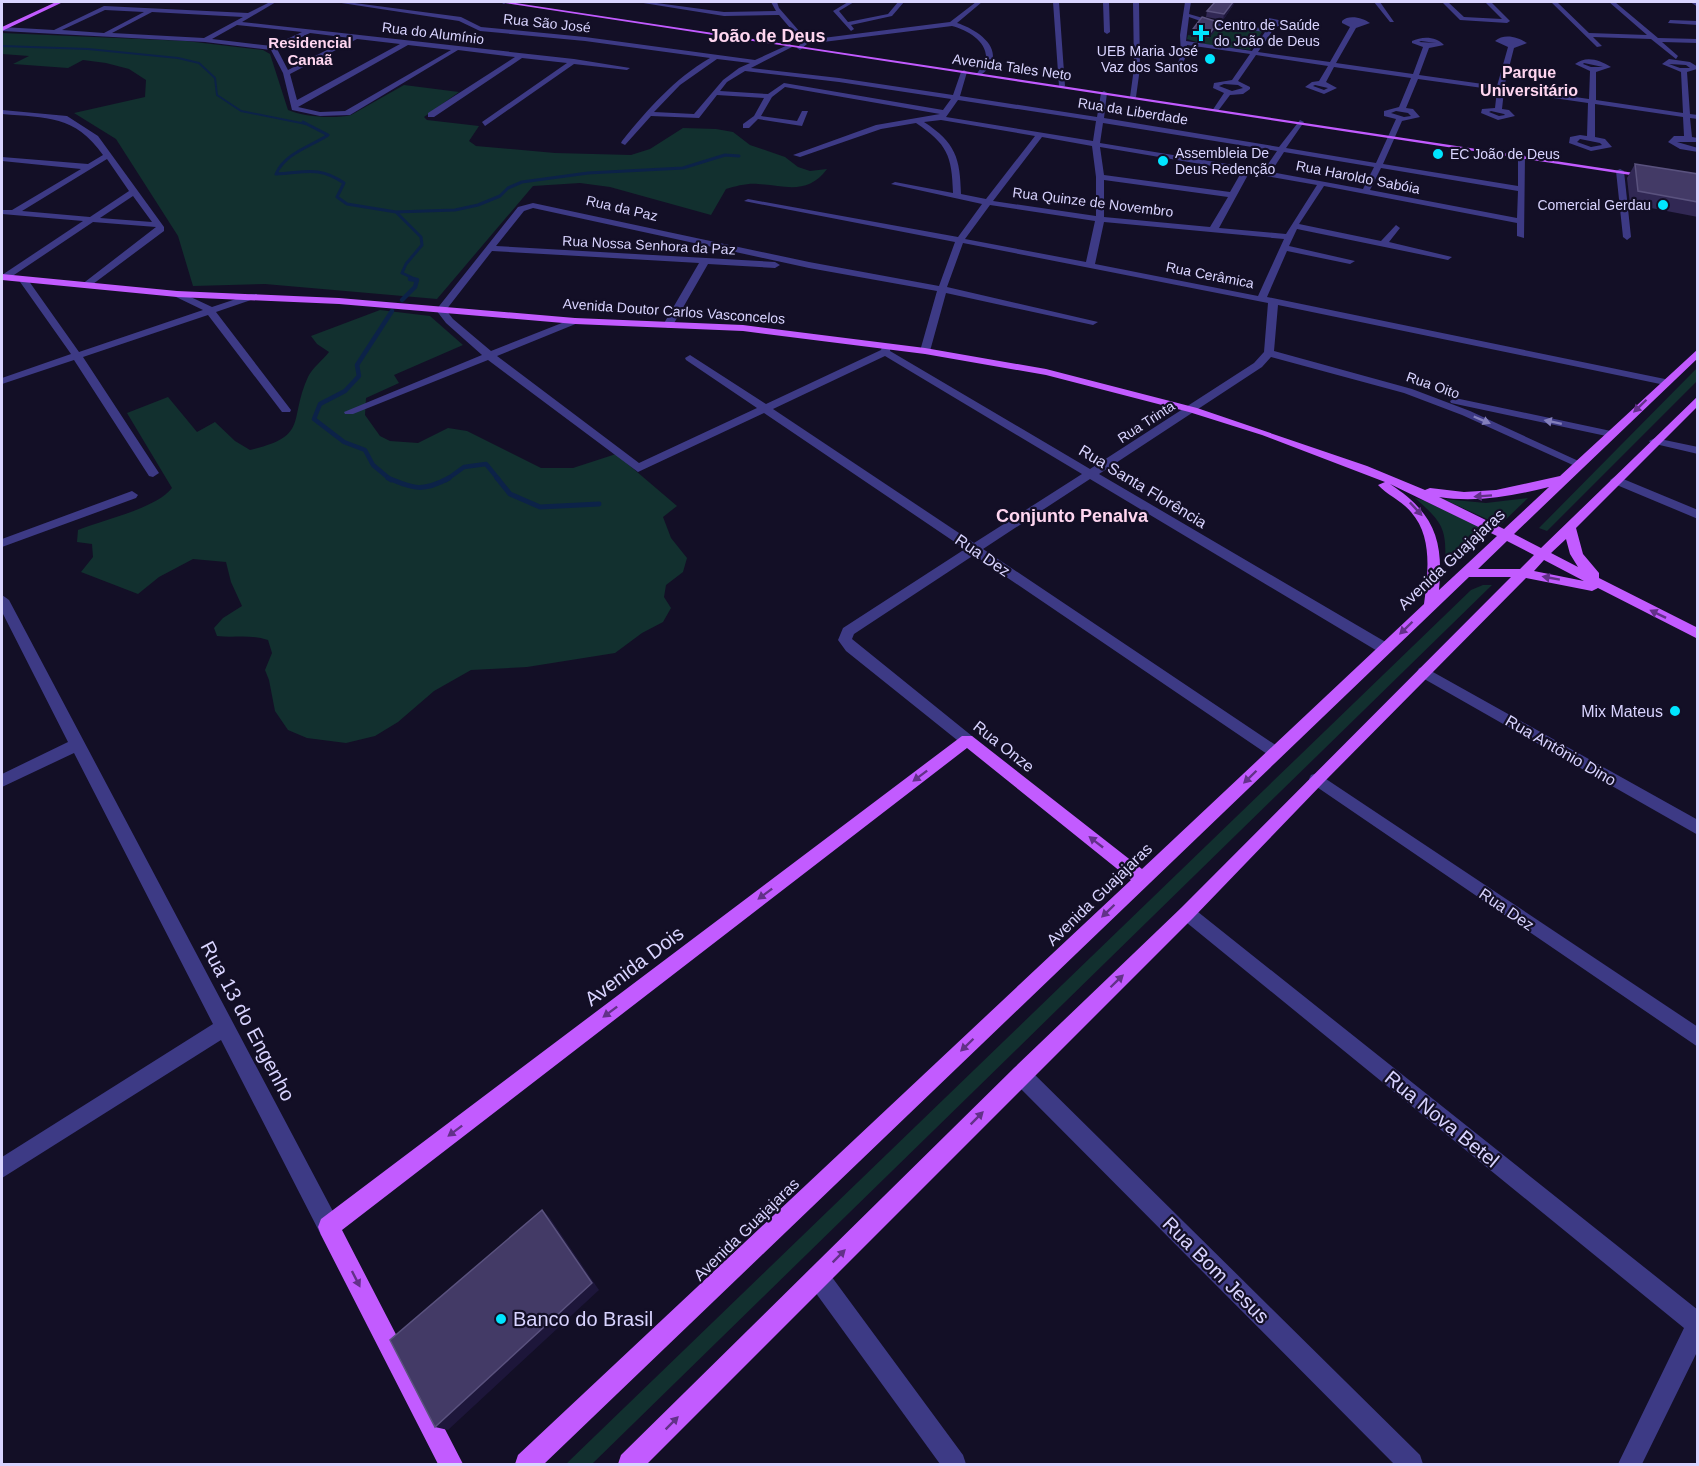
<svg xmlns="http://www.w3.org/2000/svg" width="1699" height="1466" font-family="Arial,sans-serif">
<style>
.green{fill:#12302f}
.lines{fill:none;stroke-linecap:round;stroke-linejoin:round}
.stream-far3{stroke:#0c2248;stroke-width:2}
.stream-far2{stroke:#0c2248;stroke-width:3}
.stream-far1{stroke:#0c2248;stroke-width:4.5}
.stream{stroke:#0c2248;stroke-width:5}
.minor{fill:#3d3a85;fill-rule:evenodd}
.major{fill:#c25bff;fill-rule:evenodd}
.wall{fill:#312854}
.shaded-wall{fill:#1d163a}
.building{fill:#433a66;stroke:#5a527e;stroke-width:1.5}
.oneway{fill:#623188}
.oneway2{fill:#837fbc}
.poi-dot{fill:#00e5ff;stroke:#130f26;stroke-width:2}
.labels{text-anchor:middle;stroke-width:4.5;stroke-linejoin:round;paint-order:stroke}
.far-street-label{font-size:14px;fill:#d9d4ff;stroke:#130f26}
.far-poi-label{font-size:14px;fill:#d9d4ff;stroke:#130f26;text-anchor:start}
.far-neighbourhood-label{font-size:15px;font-weight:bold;fill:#ffd6f0;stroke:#130f26}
.far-quarter-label{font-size:16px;font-weight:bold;fill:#ffd6f0;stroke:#130f26}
.street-label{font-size:16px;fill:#d9d4ff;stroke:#130f26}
.poi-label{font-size:16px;fill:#d9d4ff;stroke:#130f26;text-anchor:end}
.far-district-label{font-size:18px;font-weight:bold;fill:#ffd6f0;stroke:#130f26}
.neighbourhood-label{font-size:18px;font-weight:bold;fill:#ffd6f0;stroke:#130f26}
.near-street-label{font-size:20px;fill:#d9d4ff;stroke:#130f26}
.near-poi-label{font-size:20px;fill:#d9d4ff;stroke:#130f26;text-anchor:start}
</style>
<rect width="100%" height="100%" fill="#130f26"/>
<path class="green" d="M1218 25 1261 31 1262 32 1250 50 1203 44 1187 39 1188 35 1209 38Z
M2 33 186 41 263 50 270 54 288 110C304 117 334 119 351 115L404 85 459 92 424 117 427 120 479 126 469 141 476 146 555 153 631 155 650 149 683 128 716 129 733 132 750 145 785 157 798 167 810 171 827 169C808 195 786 186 758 184 748 183 736 186 726 189L711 215 610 187 580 183 533 186 437 299 265 284 193 286 178 236 116 139 74 113 145 97 146 80 129 69 106 63 83 60 68 68 13 64 29 56 2 54Z
M380 310 430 316 463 345 394 375 399 383 366 398 365 415 380 436 390 441 418 443 448 428 467 431 541 468H573L616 454 677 506 663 517 671 538 687 558 683 572 666 585 664 597 671 608 663 622 642 633 615 653 527 667 471 670 434 691 398 722 375 736 346 743 307 738 288 730 275 711 269 680 265 670 272 653 268 640C249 634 236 638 217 636L214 628 223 618 242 606 231 582 226 562 193 559 159 577 138 594 81 572 93 557 92 544 77 542 78 530C105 519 155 509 172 488L127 413 168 397 197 432 215 422 235 441 250 450C310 436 288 421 308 377 312 368 323 360 329 352L317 344 311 336Z
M1697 368V381L1547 531 1539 528Z
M1415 498 1425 501 1491 532 1450 568 1445 564C1447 528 1442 522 1415 498Z
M1528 498 1500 525 1443 499 1486 503Z
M1483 585H1492L592 1464H566L1471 590Z"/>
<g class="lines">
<path class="stream-far3" d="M2 46 88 49 178 58 199 63 215 78 217 95 241 111 306 124"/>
<path class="stream-far2" d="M303 122 328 135C310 147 285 153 276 174 304 173 318 165 344 183L337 197 347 204 396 212 421 237 422 245 406 264 402 273 417 280
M396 212 455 210 478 205 500 196 508 188 522 182 588 173 683 168 725 155 739 156"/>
<path class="stream-far1" d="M402 300 415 287 417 280 410 279
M391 480 373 465 365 450 344 442 314 419 320 404 345 391 359 376 357 365 392 311
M446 480 464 467 486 464 499 480"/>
<path class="stream" d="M388 478C414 489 423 492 449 478
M497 478 510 494 540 507 599 504"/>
<path class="minor" d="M270 2H276L242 22 574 59 630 68 627 70 574 64 485 126 482 122 567 63 522 58 434 117H428V113L515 57 458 50 350 115 320 116 292 110 283 73 271 50 205 42 2 31V27L54 30 104 6 248 13ZM105 10 144 12 104 33 62 30ZM152 12 243 17 204 38 112 33ZM237 25 302 32 272 46 212 39ZM310 33 350 38 288 70 277 49ZM357 39 400 44 297 100 290 74ZM408 45 451 50 345 111 320 112 298 107Z
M335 2H347L461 17 481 27 585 37 755 60 790 44 792 47 751 68 839 78 953 95 961 72 964 70 967 72 960 96 1097 117 1101 93 1104 91 1107 93 1104 118 1279 147 1300 120 1304 122 1286 148 1376 163 1396 119 1384 116V111L1399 107 1411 78 1334 67 1326 82 1337 88 1324 94 1305 87 1312 82 1319 81 1328 66 1256 55 1238 81 1250 87V89L1243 94 1230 95 1218 111H1212L1224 93 1213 88 1214 83 1232 80 1250 54 1187 45V54L1182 65 1177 66 1181 54 1180 35 1185 2H1191L1189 14 1213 21 1267 29 1270 25 1262 22 1269 18 1288 22V24L1275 27 1258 52 1330 62 1350 27 1342 23V21C1349 14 1363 18 1370 23L1356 28 1336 63 1413 74 1423 47 1412 43V41C1422 36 1436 36 1444 45L1429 48 1419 75 1497 86 1508 47 1495 41C1504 33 1518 37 1527 43L1514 48 1504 87 1589 99 1590 71 1575 64C1586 55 1600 60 1611 67L1596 72V100L1683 113 1681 72 1662 64 1669 59 1690 62 1698 67 1697 69 1687 72 1690 114 1698 115V119L1690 118 1692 137 1698 138V142H1677L1698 148V152L1680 149 1668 142 1674 136H1684L1683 117 1595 104V137L1605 139 1612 147 1591 151 1569 143 1570 137 1580 135 1587 136 1588 103 1504 91 1502 109 1509 110 1515 116 1498 120 1481 113 1482 109 1495 108 1497 90 1418 79 1406 108 1413 109 1420 117 1402 121 1383 164 1518 186V157L1525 155 1524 238 1517 236V223L1324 186 1299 224 1381 241 1396 225 1400 228 1389 242 1452 257 1448 260 1297 229 1289 246 1355 261 1350 264 1287 251 1267 297 1665 379 1670 382 1665 385 1278 305 1274 351 1412 389 1470 411 1585 464 1583 466H1575L1462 415 1404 393 1271 357 1262 367 1099 474 1389 644 1391 648 1389 652H1379L1090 479 983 549 1280 748 1283 752 1280 756H1270L974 555 854 634 852 639 972 736 975 740 972 744H962L846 651 838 640 843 628 965 549 764 413 638 472 488 360 353 414H345L344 412 482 355 446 323 436 310 518 207 533 203 809 262 939 286 955 242 744 201 748 199 958 237 982 204 891 184 895 182 953 193C952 155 947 144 916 123L881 129 800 157 793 155 876 125 940 114 785 87 772 97 761 116 797 121 802 111H808L802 126 758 119 749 128H743V124L754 116 764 98 717 95 699 118 651 116 625 145 621 143 622 141C648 109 674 79 710 58L585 41 480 31 459 21ZM1189 17 1212 25 1265 32 1252 51 1186 41ZM1419 42 1421 41 1436 43ZM717 59 750 63 739 68 723 80 694 114 654 112 680 85ZM1584 63 1603 67H1591L1583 64ZM1669 64 1686 65 1690 68H1680ZM745 71 839 82 951 99 943 110 784 83 768 94 720 91 727 82ZM1224 84 1238 85 1243 88 1232 91 1219 86ZM1315 85 1328 88 1324 90 1313 86ZM958 100 1096 121 1093 141 946 117ZM1396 111 1408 113 1411 116 1404 117 1391 113ZM1491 111 1504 114 1505 115 1499 116 1489 112ZM941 120 1035 136 986 199 961 194C960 158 956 143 924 122ZM1103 123 1277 151 1264 170 1100 143ZM1042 137 1092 146 1096 177V216L993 201ZM1580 139 1600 143 1602 145 1591 147 1577 142ZM1100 147 1242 171 1230 192 1104 175ZM1284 152 1374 167 1363 189 1271 172ZM1381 168 1518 191 1517 218 1370 190ZM1249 173 1317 185 1286 234 1219 228ZM1104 180 1228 197 1210 227 1104 217ZM990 205 1095 221 1086 262 965 239ZM533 208 809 268 937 291 920 351 925 354 930 351 946 293 1093 325 1098 322 947 287 963 243 1268 303 1264 352 1254 363 1090 469 890 351 891 344H883L881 350 766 404 690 355 685 358 686 360 757 408 639 463 497 356 578 323V319H572L491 351 453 319 446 310 492 251 699 263 663 325 668 328 673 325 708 264 775 268 780 265 775 262 496 246 524 211ZM1104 222 1284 239 1258 296 1095 264ZM885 356 1082 474 974 543 773 409Z
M500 2H507L504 4Z
M637 2H649L724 12 776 11 771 2H777L779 8 807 40 950 22 976 2H982L957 23C974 28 1005 47 988 68 984 73 982 75 976 75L986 60C988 42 968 30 952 26L807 44 800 50 797 48 802 42 779 15 724 16Z
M848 2H854L839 11 848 22 888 14 898 2H904L892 16 851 25 854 29 851 31 833 11Z
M1053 2H1059L1065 86 1062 88 1059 86Z
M1103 2H1109L1110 32 1107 34 1104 32Z
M1133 2H1139L1140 68 1136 97 1133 99 1130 97 1134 68Z
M1374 2H1380L1394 22H1390Z
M1442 2H1448L1464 17 1502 19 1485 2H1491L1510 21 1507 23 1460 20Z
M1551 2H1557L1589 33 1647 35 1609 2H1615L1658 38 1698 39V43L1662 42 1678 56 1676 59 1651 39 1593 37 1602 46 1597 47Z
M1690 2H1698V7Z
M1670 20 1698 21V25L1668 23Z
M2 110 67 116 98 136 164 227V231L89 287 81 285 156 227 93 222 8 279H2V275L83 221 2 214V210H12L81 169 2 161V157L88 164 103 155C75 115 47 118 2 114ZM107 159 129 191 90 217 22 211ZM133 196 152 222 100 218Z
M1620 169 1624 171 1631 237 1627 240 1623 237 1616 171Z
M20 277H26L79 352 203 310 174 296V292H180L212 307 251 294H257V298L216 312 291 410 290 412H282L208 315 83 357 159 473 153 477 149 476 74 360 2 384V378L71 354 18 279Z
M1455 398 1611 431 1617 434 1611 437 1451 403 1450 401Z
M1655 438 1698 447V454L1651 443 1649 441Z
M1616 476 1698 510V519L1612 483 1610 480Z
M132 491 138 495 136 498 2 547V539Z
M2 595 9 600 337 1219 340 1227 337 1235 329 1238 321 1235 221 1040 2 1178V1157L213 1024 74 753 2 787V774L68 742 2 612Z
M1424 667 1698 820V835L1419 676 1417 672 1419 668Z
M1317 773 1698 1027V1047L1311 783 1309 779 1311 775Z
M1187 905 1193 908 1698 1310V1350L1642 1464H1618L1684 1328 1181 918 1178 913 1181 908Z
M1021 1065 1028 1068 1420 1455 1423 1464H1394L1014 1082 1011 1075 1014 1068Z
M818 1266 826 1269 963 1455 966 1464H940L810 1285 807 1277 810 1269Z"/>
<path class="major" d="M56 2H63L2 31V27Z
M498 2H509L1654 176 1650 178Z
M2 274 177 291 339 298 575 318 743 325 925 348 1046 369 1197 408 1367 466 1425 490 1430 488 1464 492 1496 490 1560 476 1698 349V358L1514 534 1541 548 1698 396V406L1576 528 1583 554 1599 573V578L1698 628V639L1598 588 1592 591 1526 578 1323 783 1193 918 647 1464H618L621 1455 1014 1068 1181 908 1511 577H1469L544 1464H515L518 1455 1131 880 967 748 342 1230 463 1464H438L321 1235 318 1227 321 1219 962 736H972L1142 869 1424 604C1428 573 1433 537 1411 512 1402 501 1387 495 1378 485L1385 482 1262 435 1189 412 1046 375 925 354 743 331 575 324 339 304 177 297 2 280ZM1390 484 1497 536 1439 590C1444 539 1433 512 1390 484ZM1549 487 1504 529 1439 497C1476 503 1513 496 1549 487ZM1566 539 1570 554 1578 567 1551 553ZM1507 541 1534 555 1520 569H1478ZM1544 560 1584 581 1534 571Z"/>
</g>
<path class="wall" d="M1234 4 1223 20 1206 17 1207 11Z
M1217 28 1209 38 1191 35 1193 29Z
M1635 164 1698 174V217L1630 204 1627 178Z"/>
<path class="shaded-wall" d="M1233 2H1235L1234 4 1223 20 1224 14Z
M1218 22 1217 28 1209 38 1211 32Z
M542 1210 550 1218 599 1290 448 1430 435 1427Z"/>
<path class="building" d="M1215 2H1233L1224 14 1207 11Z
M1202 17 1218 22 1211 32 1193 29Z
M1635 164 1698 174V202L1638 191Z
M542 1210 592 1283 435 1427 390 1340Z"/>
<defs><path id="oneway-solid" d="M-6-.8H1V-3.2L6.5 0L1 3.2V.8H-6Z" transform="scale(1.5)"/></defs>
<g class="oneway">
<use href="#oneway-solid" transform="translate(1640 406) rotate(136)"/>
<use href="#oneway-solid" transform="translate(1483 496) rotate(176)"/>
<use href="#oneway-solid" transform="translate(1416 509) rotate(47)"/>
<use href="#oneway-solid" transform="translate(1551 578) rotate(-170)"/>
<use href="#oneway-solid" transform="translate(1658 614) rotate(-154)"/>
<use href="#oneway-solid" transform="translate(1406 628) rotate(136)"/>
<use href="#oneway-solid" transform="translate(920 776) rotate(143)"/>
<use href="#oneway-solid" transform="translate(1250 777) rotate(136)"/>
<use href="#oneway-solid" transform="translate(1096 842) rotate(-142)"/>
<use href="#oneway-solid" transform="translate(765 894) rotate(143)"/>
<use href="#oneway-solid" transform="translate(1108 911) rotate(136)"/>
<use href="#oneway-solid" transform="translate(1117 981) rotate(-44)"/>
<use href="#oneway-solid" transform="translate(610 1012) rotate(143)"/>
<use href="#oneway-solid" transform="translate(967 1045) rotate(136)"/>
<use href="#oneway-solid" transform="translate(977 1118) rotate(-45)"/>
<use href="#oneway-solid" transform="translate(455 1131) rotate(143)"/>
<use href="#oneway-solid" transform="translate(839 1256) rotate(-45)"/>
<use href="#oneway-solid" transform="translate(356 1279) rotate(63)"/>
<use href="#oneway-solid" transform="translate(672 1423) rotate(-45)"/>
</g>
<g class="oneway2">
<use href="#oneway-solid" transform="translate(1482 420) rotate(23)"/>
<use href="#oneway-solid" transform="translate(1553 422) rotate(-168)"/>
</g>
<g class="poi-dot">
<path d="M1198 24h6v6h6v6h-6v6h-6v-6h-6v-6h6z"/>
<circle cx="1210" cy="59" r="6"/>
<circle cx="1438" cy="154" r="6"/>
<circle cx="1163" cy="161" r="6"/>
<circle cx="1663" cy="205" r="6"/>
<circle cx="1675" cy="711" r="6"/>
<circle cx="501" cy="1319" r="6"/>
</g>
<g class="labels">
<g class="far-street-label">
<text transform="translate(547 23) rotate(6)" y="5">Rua São José</text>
<text transform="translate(433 33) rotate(7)" y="5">Rua do Alumínio</text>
<text transform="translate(1012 67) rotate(8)" y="5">Avenida Tales Neto</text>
<text transform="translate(1133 111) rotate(9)" y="5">Rua da Liberdade</text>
<text transform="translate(1358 177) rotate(11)" y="5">Rua Haroldo Sabóia</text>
<text transform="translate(1093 202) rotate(7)" y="5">Rua Quinze de Novembro</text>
<text transform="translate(622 208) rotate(13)" y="5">Rua da Paz</text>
<text transform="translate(649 245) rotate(3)" y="5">Rua Nossa Senhora da Paz</text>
<text transform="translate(1210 275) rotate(11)" y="5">Rua Cerâmica</text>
<text transform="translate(674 311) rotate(4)" y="5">Avenida Doutor Carlos Vasconcelos</text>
<text transform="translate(1433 385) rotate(19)" y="5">Rua Oito</text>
<text transform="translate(1146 422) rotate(-33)" y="5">Rua Trinta</text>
</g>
<g class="far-poi-label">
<text x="1214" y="30">Centro de Saúde<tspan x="1214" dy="16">do João de Deus</tspan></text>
<text x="1198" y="56" text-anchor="end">UEB Maria José<tspan x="1198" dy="16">Vaz dos Santos</tspan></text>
<text x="1175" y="158">Assembleia De<tspan x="1175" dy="16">Deus Redenção</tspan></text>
<text x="1450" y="159">EC João de Deus</text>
<text x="1651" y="210" text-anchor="end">Comercial Gerdau</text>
</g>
<g class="far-neighbourhood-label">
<text x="310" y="48">Residencial<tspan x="310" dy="17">Canaã</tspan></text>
</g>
<g class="far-quarter-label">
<text x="1529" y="78">Parque<tspan x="1529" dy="18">Universitário</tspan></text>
</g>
<g class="street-label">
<text transform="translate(1143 486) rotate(31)" y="6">Rua Santa Florência</text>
<text transform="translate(983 555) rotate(34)" y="6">Rua Dez</text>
<text transform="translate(1451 559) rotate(-43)" y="6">Avenida Guajajaras</text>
<text transform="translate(1004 746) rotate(38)" y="6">Rua Onze</text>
<text transform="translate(1561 750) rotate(30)" y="6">Rua Antônio Dino</text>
<text transform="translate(1099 894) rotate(-44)" y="6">Avenida Guajajaras</text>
<text transform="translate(1507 909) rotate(34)" y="6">Rua Dez</text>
<text transform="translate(746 1229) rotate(-44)" y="6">Avenida Guajajaras</text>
</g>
<g class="poi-label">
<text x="1663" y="717">Mix Mateus</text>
</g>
<g class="far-district-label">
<text x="767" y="42">João de Deus</text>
</g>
<g class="neighbourhood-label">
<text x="1072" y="522">Conjunto Penalva</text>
</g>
<g class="near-street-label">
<text transform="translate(634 966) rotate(-37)" y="7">Avenida Dois</text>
<text transform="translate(248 1021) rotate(62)" y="7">Rua 13 do Engenho</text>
<text transform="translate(1442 1119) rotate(39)" y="7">Rua Nova Betel</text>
<text transform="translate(1216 1270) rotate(45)" y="7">Rua Bom Jesus</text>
</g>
<g class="near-poi-label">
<text x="513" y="1326">Banco do Brasil</text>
</g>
</g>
<rect width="1699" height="1466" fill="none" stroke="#d9d4ff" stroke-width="6"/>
</svg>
